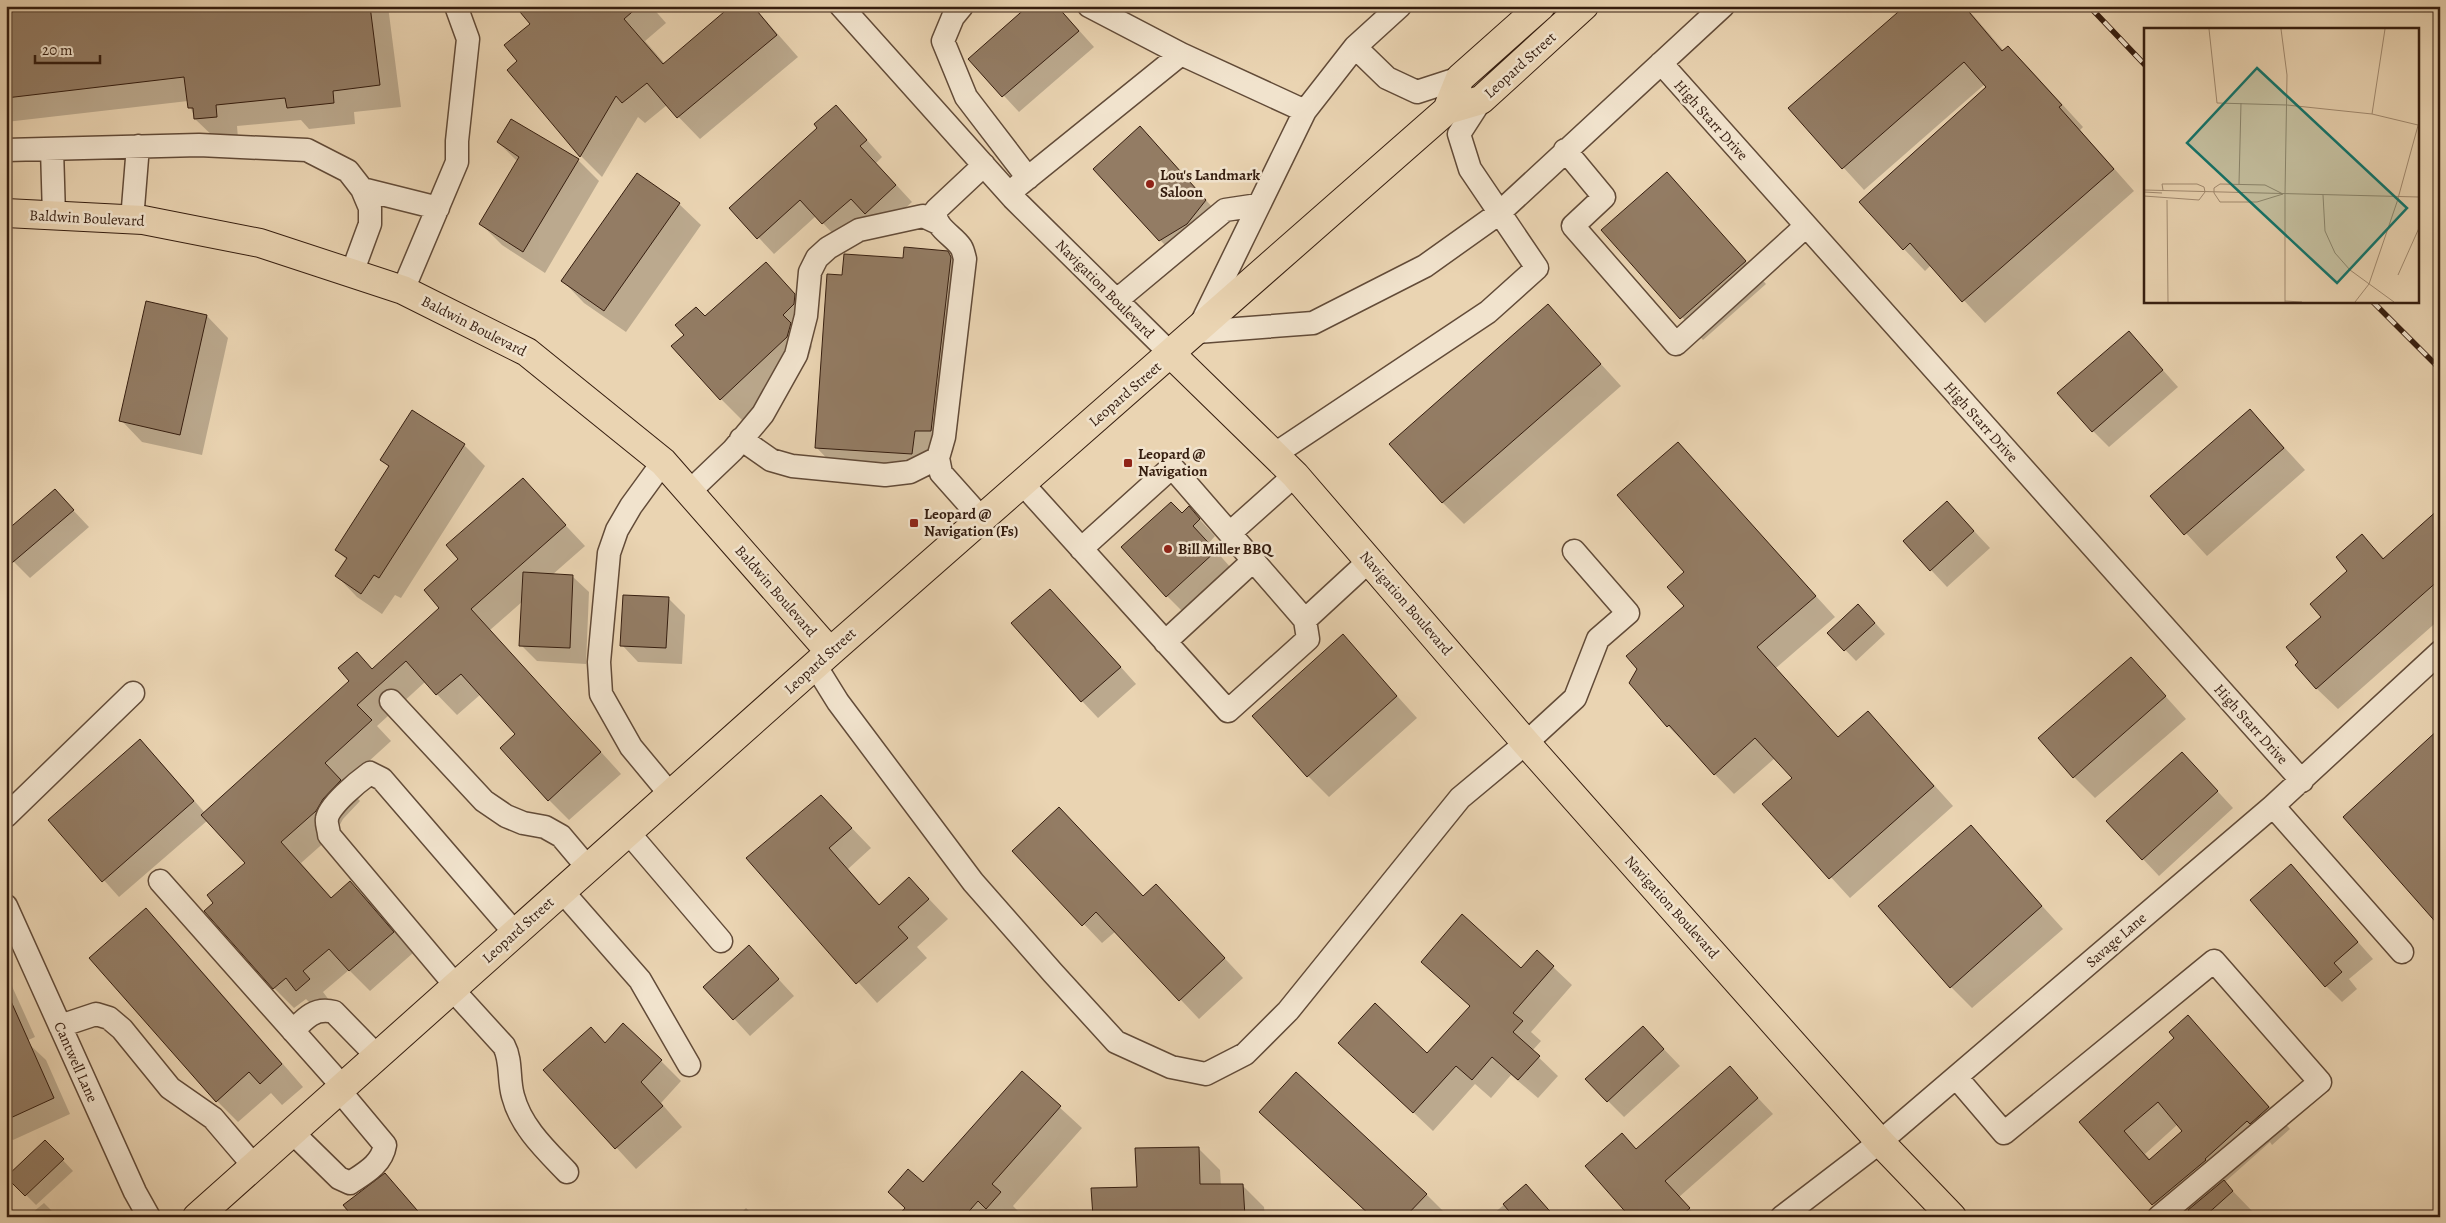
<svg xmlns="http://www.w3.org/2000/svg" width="2446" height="1223" font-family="Alegreya,serif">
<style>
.shadow{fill:#0003;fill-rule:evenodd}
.building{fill:#937c64;stroke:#351d0f;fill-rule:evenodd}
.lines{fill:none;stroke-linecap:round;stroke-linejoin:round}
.minor-casing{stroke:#624b38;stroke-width:25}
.major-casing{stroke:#351d0f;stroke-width:30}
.minor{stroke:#f1e3cd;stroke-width:22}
.major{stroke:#ead4b2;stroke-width:28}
.rail-casing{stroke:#351d0f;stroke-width:5.5}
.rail{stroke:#f1e3cd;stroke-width:4;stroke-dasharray:11;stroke-linecap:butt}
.poi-dot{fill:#8f2418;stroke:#f1e3cd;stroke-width:2}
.labels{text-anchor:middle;stroke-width:5;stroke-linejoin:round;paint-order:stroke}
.street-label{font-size:15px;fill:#351d0f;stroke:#f1e3cd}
.poi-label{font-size:15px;font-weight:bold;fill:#351d0f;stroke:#f1e3cd;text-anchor:start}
.inset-road{fill:none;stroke:#a28b71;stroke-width:1}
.view{fill:#0f766e;fill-opacity:0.15;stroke:#0f766e;stroke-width:2.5}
.inset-edge{fill:none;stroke:#351d0f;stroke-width:2.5}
</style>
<rect width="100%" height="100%" fill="#ead4b2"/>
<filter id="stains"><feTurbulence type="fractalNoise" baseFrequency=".004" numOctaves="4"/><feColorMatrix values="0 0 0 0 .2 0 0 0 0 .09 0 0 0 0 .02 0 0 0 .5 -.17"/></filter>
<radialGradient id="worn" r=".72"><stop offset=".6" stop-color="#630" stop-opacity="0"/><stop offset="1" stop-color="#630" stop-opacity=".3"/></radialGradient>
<path class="shadow" d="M6 6H388L401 107 354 112 355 124 309 129 301 120 237 126 238 138 217 140 195 119 188 101 6 122Z
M516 6H651L666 23 645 41 665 64 753 6 798 57 700 139 667 105 645 123 638 117 602 177 581 156 509 70 519 61 532 24Z
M1057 6 1094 47 1019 112 970 59Z
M1907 6H1965L2004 51 2008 47 2030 69 2083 127 2080 130 2134 191 1985 323 1931 265 1925 271 1904 249 1988 87 1985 84 1864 190 1790 109Z
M852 123 882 157 876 163 912 202 882 229 868 215 839 240 816 216 774 254 731 208 819 128Z
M498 142 578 160 599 181 545 273 502 245 481 224 518 162Z
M1156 144 1221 217 1176 256 1160 240Z
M1667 173 1766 284 1703 340 1603 230Z
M679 204 701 225 626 332 584 303 563 281Z
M947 252 972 278 953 452H936L934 476 837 469 816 447 843 276 904 260Z
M766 263 816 316 815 326 803 337 812 346 808 359 742 420 721 399 706 318Z
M1548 306 1621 386 1464 524 1442 502Z
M207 316 228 338 202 455 142 442 121 420Z
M2129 332 2178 387 2109 447 2093 431Z
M2250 410 2305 470 2207 556 2152 496Z
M1678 444 1835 617 1776 668 1839 738 1868 712 1953 806 1850 898 1764 804 1793 778 1775 758 1734 794 1668 726 1686 606Z
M464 445 485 466 401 598 395 595 382 614 357 597 337 576 347 560 336 550 389 467 382 459Z
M523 480 585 546 552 575 572 576 589 592 586 664 537 661 521 645 523 601 490 630 621 774 569 820 549 800 516 734 481 694 457 715 425 682 377 726 391 741 344 784 360 801 343 819 336 832 301 863 332 898 350 882 371 903 413 953 370 991 349 970 323 992 329 1000 317 1010 306 999 294 1008 274 988 215 903 246 863 208 820 119 897 50 820 156 757 205 813 373 670 441 608 459 559Z
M55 491 89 527 30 578 6 554Z
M1947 502 1990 548 1947 587 1904 541Z
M1189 508 1215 536 1209 543 1231 568 1183 612 1167 596 1182 514Z
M2440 514V619L2338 709 2316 688 2323 617 2349 571 2362 536 2385 559Z
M668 598 685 615 682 664 638 662 622 645Z
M1067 607 1136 684 1098 718 1082 701Z
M1869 616 1885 634 1856 661 1829 633Z
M1343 636 1417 718 1329 797 1308 776Z
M2131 658 2186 719 2095 798 2074 777Z
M2198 770 2233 808 2159 876 2107 821Z
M821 796 871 848 848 869 880 905 929 899 948 919 917 947 927 958 877 1003 748 858Z
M1971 827 2063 929 1972 1008 1951 987Z
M1014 851 1143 898 1175 905 1243 978 1199 1019 1116 931 1102 943Z
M2291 866 2373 959 2349 979 2357 989 2342 1002 2326 986Z
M145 910 167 931 303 1087 282 1105 271 1093 238 1122 217 1101Z
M749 947 794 996 750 1036 705 987Z
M1423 962 1521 970 1553 967 1572 985 1531 1032 1541 1041 1532 1051 1558 1076 1538 1098 1511 1075 1491 1098 1475 1084 1433 1131 1359 1061 1427 1055 1471 1007Z
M6 973 35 1037 6 1050Z
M2188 1017 2290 1129 2272 1145 2270 1142 2226 1181V1184L2254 1213 2250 1217H2196L2191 1212 2186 1217H2166L2080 1122 2175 1038ZM2178 1124 2183 1131 2151 1160 2145 1154Z
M591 1028 606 1044 661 1061 681 1081 661 1103 682 1127 636 1169 545 1070Z
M29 1044 46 1060 70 1114 13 1140 6 1133V1056Z
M1659 1044 1680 1066 1624 1117 1608 1101Z
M1730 1068 1773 1114 1679 1197 1697 1217H1632L1637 1150Z
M1022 1073 1082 1128 1013 1206 1021 1214 1019 1217H899L906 1209 889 1192 923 1184Z
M1260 1112 1426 1194 1448 1216 1372 1217Z
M45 1141 73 1171 36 1205 8 1177Z
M1198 1148 1220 1170 1221 1185H1242L1264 1207 1265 1217H1094Z
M1526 1185 1555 1217H1490Z
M44 1203 58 1217H27Z
M746 1208 755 1217H737Z"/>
<path class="building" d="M6 6H370L380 85 333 91 334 103 287 108 285 98 216 105 217 117 194 119 193 108H188L184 77 6 98Z
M515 6H639L624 19 663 64 731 6H753L777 35 677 118 647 83 622 103 616 96 580 157 507 70 517 61 504 45 530 24Z
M1028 6H1057L1079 31 1002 97 968 59Z
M1905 6H1964L2002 51 2008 46 2062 105 2059 107 2114 169 1962 302 1910 243 1903 250 1859 202 1986 87 1964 62 1842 169 1788 108Z
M836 105 867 140 860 146 896 185 865 214 851 199 822 224 800 200 757 239 729 208 817 128 814 124Z
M511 119 579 159 523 252 479 224 519 157 497 142Z
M1140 126 1206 200 1187 224 1159 241 1093 169Z
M1667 172 1746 261 1680 319 1601 230Z
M637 173 680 203 604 311 561 281Z
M904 247 948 251 951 257 931 431H915L912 454 815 448 827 274 842 275 844 254 903 258Z
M766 262 795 294 794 304 783 315 791 323 787 337 720 400 671 346 684 335 675 325 696 307 705 316Z
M146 301 207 315 180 435 119 421Z
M1548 304 1601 364 1442 503 1389 444Z
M2129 331 2163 370 2092 432 2057 393Z
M2250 409 2284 448 2184 535 2150 496Z
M412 410 465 444 379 578 374 575 361 594 335 576 347 558 335 550 389 466 380 460Z
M1678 442 1816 596 1757 647 1838 737 1868 711 1934 786 1829 879 1762 804 1792 778 1755 738 1714 775 1669 725 1667 727 1629 683 1637 669 1626 656 1684 606 1667 587 1684 572 1617 495Z
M523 478 566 525 471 609 601 752 548 801 500 748 515 734 461 674 436 695 406 661 357 705 372 720 325 763 341 780 323 799 316 811 281 842 331 898 350 881 394 932 349 971 329 949 303 971 310 979 296 991 286 978 273 989 204 911 213 903 207 895 245 863 201 815 349 681 338 668 357 652 372 669 439 608 424 590 458 559 446 545Z
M55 489 74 510 6 568V531Z
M1947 501 1974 531 1930 571 1903 541Z
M1171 502 1182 513 1189 506 1200 519 1193 526 1216 551 1166 597 1121 547Z
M2440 508V579L2316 689 2295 665 2298 662 2286 647 2321 617 2310 604 2347 571 2336 557 2362 534 2383 559Z
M523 572 573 575 570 648 519 646Z
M1050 589 1121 667 1081 702 1011 623Z
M623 595 669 597 666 648 620 646Z
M1858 604 1875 623 1844 651 1827 633Z
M1343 634 1397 696 1307 777 1252 716Z
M2131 657 2166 696 2073 778 2038 738Z
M2440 728V927L2343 817Z
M140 739 194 801 102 882 48 820Z
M2182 752 2218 791 2142 860 2106 821Z
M821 795 852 828 829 848 879 905 909 877 929 899 898 927 908 938 856 984 746 858Z
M1059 807 1143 896 1156 884 1225 958 1179 1001 1096 912 1082 926 1012 851Z
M1971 825 2042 906 1950 988 1878 906Z
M2291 864 2358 942 2334 963 2342 972 2325 987 2250 900Z
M146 908 282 1064 260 1084 249 1072 216 1102 89 958Z
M1462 914 1521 968 1537 950 1554 966 1513 1013 1523 1021 1513 1032 1540 1056 1518 1080 1492 1057 1472 1080 1456 1066 1413 1113 1338 1043 1375 1003 1427 1053 1470 1006 1421 962Z
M749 945 779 979 733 1020 703 987Z
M6 990 54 1098 6 1120Z
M2188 1015 2269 1107 2250 1124 2247 1121 2205 1159 2206 1160 2152 1205 2079 1122 2174 1038 2169 1032ZM2158 1102 2182 1131 2149 1160 2124 1131Z
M623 1023 662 1060 641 1082 663 1106 615 1149 543 1070 591 1027 605 1043Z
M1643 1026 1664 1049 1607 1102 1585 1079Z
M1730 1066 1758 1098 1665 1181 1690 1208 1680 1217H1630L1585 1166 1622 1133 1636 1149Z
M1022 1071 1061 1106 992 1184 1001 1192 986 1209 978 1201 964 1217H897L905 1208 888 1192 908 1169 923 1182Z
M1296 1072 1427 1194 1405 1217H1372L1259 1112Z
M45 1140 64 1159 25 1196 6 1177Z
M1199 1147 1200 1184H1243L1245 1217H1093L1091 1188 1137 1187 1135 1148Z
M385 1173 423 1217H353L343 1205Z
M2224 1180 2233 1191 2204 1217H2194L2188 1210Z
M1526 1184 1555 1217H1514L1503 1204Z"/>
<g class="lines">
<defs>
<path id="minor" d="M841 6 1013 198 1171 354
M962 6 953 17 943 41 966 97 1028 178
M1089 6 1181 54
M1355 47 1387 78 1417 92 1460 78
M1661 63 2302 781
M52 149 54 216
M6 150 199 145 307 150 348 171 362 189 370 208V224L352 273
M1565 150 1604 197 1573 226 1676 344 1806 226
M362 189 438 208
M1009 193 1181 54 1305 111
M132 220 138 146
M403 290 457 162V141L468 39 456 6
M1117 300 1225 210 1258 205
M1201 324 1305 111 1355 47 1400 6
M1197 332 1313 323 1425 266 1498 214 1723 6
M741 439 771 460 792 466 885 475 910 472 938 458
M1275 454 1488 312 1537 268 1470 169 1459 134 1481 100
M663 462 631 506 617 530 609 553 599 662 601 694 631 747 670 794
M1022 483 1228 711 1308 639 1305 620 1369 561
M689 492 733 450 763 414 796 355 806 316 810 272 817 258 828 248 859 230 923 216 938 223
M982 519 941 473 938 458 944 437 965 259C964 255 963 250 961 247 953 235 933 227 936 210L984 165
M1230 533 1295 475
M1081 549 1172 467 1305 620
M1165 642 1254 560
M815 665 838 702 973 882 1053 973 1116 1042 1171 1067 1206 1074 1245 1054 1288 1011 1460 798 1526 743 1575 698 1598 639 1628 613 1574 551
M391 701 484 801 506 816 523 823 545 827 561 836 588 868
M2273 806 2402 952
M6 816 133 693
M628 832 721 941
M160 881 343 1087
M562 891 640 980 689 1065
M6 906 135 1192 149 1217
M456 986 329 835C329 830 326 824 327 819 328 806 359 781 370 773L382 779 515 933
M452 989 504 1046C512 1061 508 1079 513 1096 521 1127 546 1150 567 1172
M60 1026 96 1014 109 1018 122 1029 170 1088 213 1118 254 1166
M293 1031C305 1018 315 1007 334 1012L377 1056
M1956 1077 2004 1133 2214 961 2320 1082 2159 1217
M292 1132 339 1178 350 1183C365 1173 382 1164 385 1145L339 1090
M1782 1217 1880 1142 2273 806 2440 652"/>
<path id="major" d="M1447 110 1460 78 1541 6
M6 213 143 220 260 243 403 290 527 352 663 462 830 652
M1171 354 1295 475 1526 743 1880 1142 1952 1217
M197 1217 830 652 1447 110 1481 100 1584 6"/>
</defs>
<use href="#minor" class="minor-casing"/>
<use href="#major" class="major-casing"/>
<use href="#minor" class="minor"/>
<use href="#major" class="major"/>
<defs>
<path id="rail" d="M2089 6 2145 65
M2372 301 2440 369"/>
</defs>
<use href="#rail" class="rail-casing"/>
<use href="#rail" class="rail"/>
</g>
<g class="poi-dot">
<circle cx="1150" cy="184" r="5"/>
<rect x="1123" y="458" width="10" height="10" rx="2.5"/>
<rect x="909" y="518" width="10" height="10" rx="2.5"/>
<circle cx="1168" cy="549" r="5"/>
</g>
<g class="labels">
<g class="street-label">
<text transform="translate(1520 65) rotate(-42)" y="5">Leopard Street</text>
<text transform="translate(1711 120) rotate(48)" y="5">High Starr Drive</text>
<text transform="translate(87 218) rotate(3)" y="5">Baldwin Boulevard</text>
<text transform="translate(1105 289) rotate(45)" y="5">Navigation Boulevard</text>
<text transform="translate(474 326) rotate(27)" y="5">Baldwin Boulevard</text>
<text transform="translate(1125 394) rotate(-41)" y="5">Leopard Street</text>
<text transform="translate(1981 422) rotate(48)" y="5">High Starr Drive</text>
<text transform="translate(776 591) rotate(49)" y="5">Baldwin Boulevard</text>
<text transform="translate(1406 603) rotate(49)" y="5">Navigation Boulevard</text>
<text transform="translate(820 661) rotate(-42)" y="5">Leopard Street</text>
<text transform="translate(2251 724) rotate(48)" y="5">High Starr Drive</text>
<text transform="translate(1672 907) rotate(48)" y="5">Navigation Boulevard</text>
<text transform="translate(518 930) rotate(-42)" y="5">Leopard Street</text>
<text transform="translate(2116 940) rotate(-41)" y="5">Savage Lane</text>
<text transform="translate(76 1062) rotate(66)" y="5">Cantwell Lane</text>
</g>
<g class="poi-label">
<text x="1160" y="180">Lou's Landmark<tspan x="1160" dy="17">Saloon</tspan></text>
<text x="1138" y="459">Leopard @<tspan x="1138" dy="17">Navigation</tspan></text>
<text x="924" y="519">Leopard @<tspan x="924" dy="17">Navigation (Fs)</tspan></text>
<text x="1178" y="554">Bill Miller BBQ</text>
</g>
</g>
<g transform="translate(2144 28)">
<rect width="275" height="275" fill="#ead4b2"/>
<path class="inset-road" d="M65 1 73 75 143 77 228 86 274 97M137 1 143 47 141 166M228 86 241 1M76 156 121 157 139 166 113 174H76L70 165V160ZM95 156 97 75M0 162 275 169M0 164 18 165M179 167 181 203 191 225 206 242 250 274M0 168 55 172 61 164 60 159 53 156H18L19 162M23 172 24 274M254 247 275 200M141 273 158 274M141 274V166M211 274 225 256 253 174 275 94"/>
<path class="view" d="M113 40 263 180 193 255 43 115Z"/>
<rect width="275" height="275" class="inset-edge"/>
</g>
<rect width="2446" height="1223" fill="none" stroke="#ead4b2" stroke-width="25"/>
<rect x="8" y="8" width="2431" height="1208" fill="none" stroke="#351d0f" stroke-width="2.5"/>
<rect x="12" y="12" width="2421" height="1198" fill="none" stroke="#351d0f"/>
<path d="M35 55v8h65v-8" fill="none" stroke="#351d0f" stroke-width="2.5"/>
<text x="42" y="55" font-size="15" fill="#351d0f" stroke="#f1e3cd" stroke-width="4" paint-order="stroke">20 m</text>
<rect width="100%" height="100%" filter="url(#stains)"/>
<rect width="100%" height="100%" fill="url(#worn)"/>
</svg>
